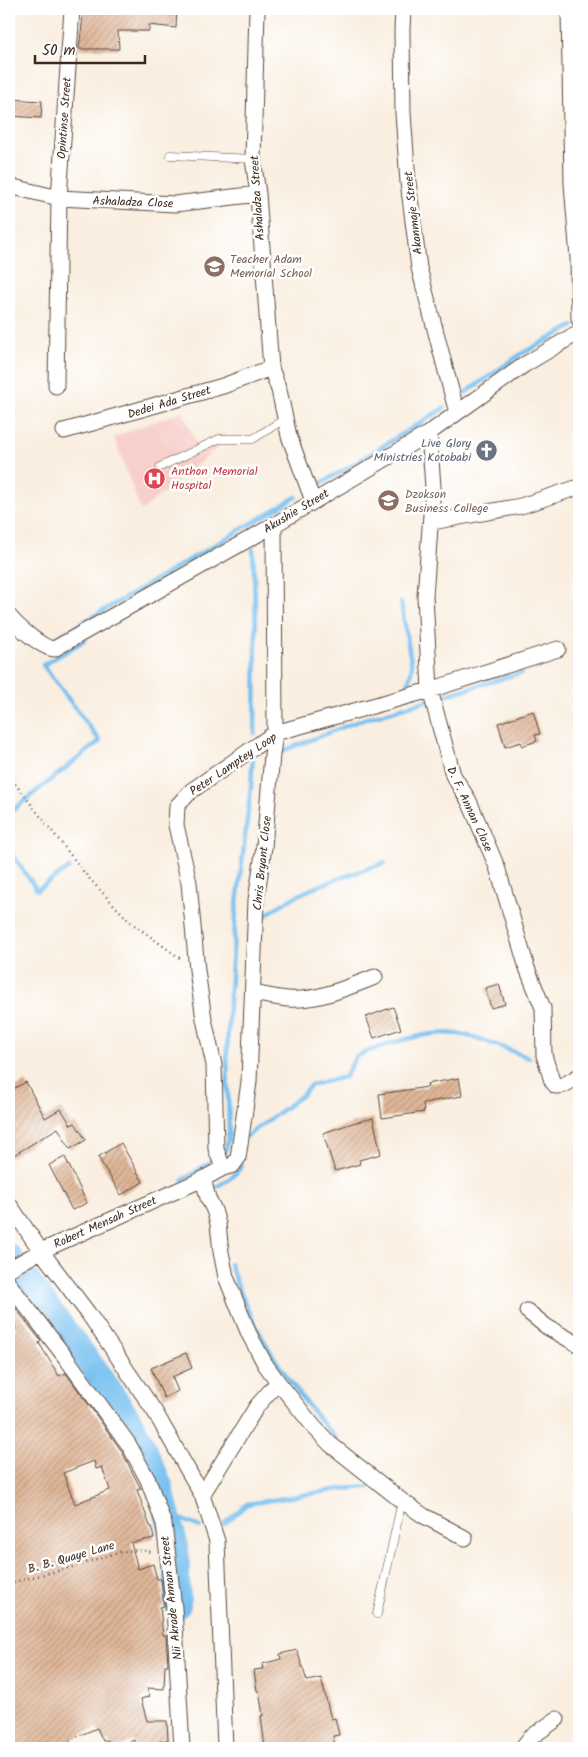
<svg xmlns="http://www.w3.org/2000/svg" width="588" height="1757" font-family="Kalam,sans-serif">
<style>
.built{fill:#f7d0cc}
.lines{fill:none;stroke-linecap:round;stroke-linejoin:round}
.stream{stroke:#77c0f0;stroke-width:4.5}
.river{stroke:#77c0f0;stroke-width:26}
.building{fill:url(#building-hatch);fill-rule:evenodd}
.lane-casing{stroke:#58473b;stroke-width:9}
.street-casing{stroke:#58473b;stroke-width:17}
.path{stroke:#58473b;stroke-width:2.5;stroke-dasharray:1 4;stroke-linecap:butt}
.lane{stroke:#fff;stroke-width:8}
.street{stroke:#fff;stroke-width:15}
.labels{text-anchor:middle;stroke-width:5;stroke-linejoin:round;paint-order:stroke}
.street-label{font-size:12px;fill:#3b2a1e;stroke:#fff}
.education-label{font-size:12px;fill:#785e54;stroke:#fff;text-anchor:start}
.worship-label{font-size:12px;fill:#5b616d;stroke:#fff;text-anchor:end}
.health-label{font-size:12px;fill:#be3a42;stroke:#fff;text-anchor:start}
</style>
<defs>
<pattern id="building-hatch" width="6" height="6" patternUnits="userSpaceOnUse" patternTransform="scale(1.25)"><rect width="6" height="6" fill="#e0b799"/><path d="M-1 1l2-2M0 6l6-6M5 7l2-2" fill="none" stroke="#b7957c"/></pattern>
</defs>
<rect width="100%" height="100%" fill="#fff"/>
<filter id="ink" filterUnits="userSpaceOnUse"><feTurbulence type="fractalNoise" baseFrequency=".02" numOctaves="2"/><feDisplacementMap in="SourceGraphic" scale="10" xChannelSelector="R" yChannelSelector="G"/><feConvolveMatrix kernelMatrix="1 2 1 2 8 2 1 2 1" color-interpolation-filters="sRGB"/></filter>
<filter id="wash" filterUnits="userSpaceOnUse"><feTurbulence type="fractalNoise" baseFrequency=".0096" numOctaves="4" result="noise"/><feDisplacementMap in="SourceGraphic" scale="20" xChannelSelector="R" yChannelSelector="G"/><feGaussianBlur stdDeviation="1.12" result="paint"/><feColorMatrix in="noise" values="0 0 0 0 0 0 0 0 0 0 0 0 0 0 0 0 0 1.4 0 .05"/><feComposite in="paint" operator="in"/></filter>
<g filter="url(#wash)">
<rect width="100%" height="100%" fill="#f9eedf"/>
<path class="built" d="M183 411 196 444 225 433 227 440 141 511 114 437Z"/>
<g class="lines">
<path class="stream" d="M465 393 521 354 573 326
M318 485 361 460 444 408
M253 549 256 629 255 733
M52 641 296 497
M401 691 408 685 412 667 401 603
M275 754 361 720 521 673
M9 813 100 741 43 665 85 640
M9 850 37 890 69 868
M260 920C296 889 341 878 385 863
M247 1136 301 1096 311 1085 345 1077 356 1056C386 1044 431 1028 464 1035 486 1040 508 1049 529 1058
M222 1153 226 1149 229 1133 227 1053 229 1002 236 912 251 787 253 752
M183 1180 216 1158
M210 1190C223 1183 234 1178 242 1165
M230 1264C251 1331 290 1386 336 1439
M168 1514 200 1527
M224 1524 247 1504 340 1489 369 1487"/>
<path class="river" d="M9 1257 94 1369 129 1420 141 1442 160 1486 176 1548 178 1605"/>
</g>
<g id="blocks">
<path class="building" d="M84 9H177L176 28 149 25V31H118L119 49H79Z
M9 99 42 101 41 118 9 116Z
M533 711 540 734 535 735 537 741 522 746 521 742 505 747 498 723Z
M499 984 505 1004 491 1008 485 988Z
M393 1007 401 1029 374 1038 366 1017Z
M459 1078 462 1096 423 1103 424 1112 382 1118 379 1094 428 1087 427 1084Z
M26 1082 45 1118 61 1109 71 1125 75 1123 86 1140 70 1149 58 1128 9 1158V1091Z
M373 1118 381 1154 359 1160 360 1164 335 1171 323 1133 353 1123Z
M121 1143 143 1182 121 1195 98 1157Z
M65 1157 87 1203 72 1210 49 1165Z
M13 1305 41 1341 39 1343 59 1376 66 1373 121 1450 141 1489 137 1490 150 1526H151L154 1538 131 1543 138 1569 153 1564 157 1579H161L164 1606 160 1607 163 1635H166L168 1665H165L164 1689 147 1688 150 1696 141 1699 147 1721H167L168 1740 160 1741 161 1747 136 1748 134 1740 118 1748H112L108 1740 103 1741 97 1728 69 1740 73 1748H17L9 1734V1334L16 1329 9 1317V1308ZM94 1461 96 1469 102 1467 110 1490 75 1504 63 1473Z
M186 1353 192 1368 172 1377 178 1391 164 1398 151 1368Z
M297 1650 307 1681 321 1678 331 1719 335 1718 339 1735 333 1736 335 1746 323 1748H265L261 1716H263L259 1691H257L254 1670 263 1669 262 1664 281 1659 280 1654Z"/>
</g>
</g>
<g filter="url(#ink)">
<use href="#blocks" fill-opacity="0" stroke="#58473b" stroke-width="1"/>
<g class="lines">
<defs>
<path id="lane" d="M170 155 253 159
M160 467 219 439H253L286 418
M377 1614 402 1501"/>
<path id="street" d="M257 9 253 159 258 194 271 368 279 390 289 436 313 501
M403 9 402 30 403 113 408 182 419 268 457 413
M569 9 572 184 578 258 579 319
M9 186 59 198 175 204 258 194
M56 386 59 198 72 9
M64 431 223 386 271 368
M429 433 433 487 425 596 430 690 453 775 469 801 497 867 527 968 543 1008 544 1055 552 1081 556 1086 564 1085 579 1076
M432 522 521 506 579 487
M9 616C17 626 42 648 54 649L274 525 429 433 524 365 579 332
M253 993C264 995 276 998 288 999 318 1001 348 987 375 977
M223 1168 216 1149 214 1065 204 1019 197 970 189 883 176 825 177 806 191 791 275 733 430 690 558 649
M203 1179 208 1198 214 1210 218 1224 221 1252 226 1277 249 1334 265 1364 278 1382 314 1427 330 1444 402 1501 424 1516 465 1538
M9 1204 41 1251 88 1313 155 1412 202 1495 217 1541 225 1748
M9 1269 41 1251 203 1179 223 1168 233 1165 238 1158 249 1082 256 900 264 847 272 755 275 733 274 525
M9 1284 66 1358 129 1445 148 1480 164 1524 174 1608 182 1748
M527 1311 547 1327 579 1345
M202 1495 257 1406 278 1382
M522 1748 530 1738 557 1719"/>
</defs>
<use href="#lane" class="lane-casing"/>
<use href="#street" class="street-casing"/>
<path class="path" d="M9 776 87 876 129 921 181 959
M9 1584C27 1578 46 1574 65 1569 94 1562 122 1545 152 1552"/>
<use href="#lane" class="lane"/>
<use href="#street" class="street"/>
</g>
</g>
<defs>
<symbol id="school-disc" viewBox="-11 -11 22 22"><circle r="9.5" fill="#8d6e63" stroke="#fff"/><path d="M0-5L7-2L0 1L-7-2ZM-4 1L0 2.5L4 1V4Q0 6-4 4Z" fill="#fff"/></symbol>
<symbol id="church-disc" viewBox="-11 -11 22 22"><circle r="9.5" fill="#6b7280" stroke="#fff"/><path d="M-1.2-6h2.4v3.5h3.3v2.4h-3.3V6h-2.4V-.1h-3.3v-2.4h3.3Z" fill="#fff"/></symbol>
<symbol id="hospital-disc" viewBox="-11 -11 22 22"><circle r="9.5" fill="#e0444e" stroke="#fff"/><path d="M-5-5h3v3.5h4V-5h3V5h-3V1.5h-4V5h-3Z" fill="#fff"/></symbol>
</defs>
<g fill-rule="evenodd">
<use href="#school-disc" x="202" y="254" width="25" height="25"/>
<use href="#church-disc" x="474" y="438" width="25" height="25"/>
<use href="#hospital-disc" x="142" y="466" width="25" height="25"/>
<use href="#school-disc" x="376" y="488" width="25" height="25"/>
</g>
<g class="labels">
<g class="street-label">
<text transform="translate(64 118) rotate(-86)" y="4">Opintinse Street</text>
<text transform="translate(257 198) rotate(-94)" y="4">Ashaladza Street</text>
<text transform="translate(133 202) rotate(2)" y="4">Ashaladza Close</text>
<text transform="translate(413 213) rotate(-97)" y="4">Akanmaje Street</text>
<text transform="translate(169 402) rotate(-17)" y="4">Dedei Ada Street</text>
<text transform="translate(296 511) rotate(-31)" y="4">Akushie Street</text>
<text transform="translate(233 764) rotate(-34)" y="4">Peter Lamptey Loop</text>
<text transform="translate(470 809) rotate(65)" y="4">D. F. Annan Close</text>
<text transform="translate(262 863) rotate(-84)" y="4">Chris Bryant Close</text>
<text transform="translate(105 1222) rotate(-24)" y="4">Robert Mensah Street</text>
<text transform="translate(71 1557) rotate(-16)" y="4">B. B. Quaye Lane</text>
<text transform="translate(171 1598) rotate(-96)" y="4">Nii Akrade Annan Street</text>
</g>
<g class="education-label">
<text x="230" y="263">Teacher Adam<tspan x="230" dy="14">Memorial School</tspan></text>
<text x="405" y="498">Dzokson<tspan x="405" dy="14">Business College</tspan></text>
</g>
<g class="worship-label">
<text x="471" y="447">Live Glory<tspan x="471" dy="14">Ministries Kotobabi</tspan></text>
</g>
<g class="health-label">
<text x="171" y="475">Anthon Memorial<tspan x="171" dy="14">Hospital</tspan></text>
</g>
</g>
<rect width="588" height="1757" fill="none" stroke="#fff" stroke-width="30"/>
<path d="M35 55v8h110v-8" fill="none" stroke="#3b2a1e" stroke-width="2.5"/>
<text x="42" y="55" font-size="15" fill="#3b2a1e" stroke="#ffffff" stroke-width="4" paint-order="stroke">50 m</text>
</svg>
